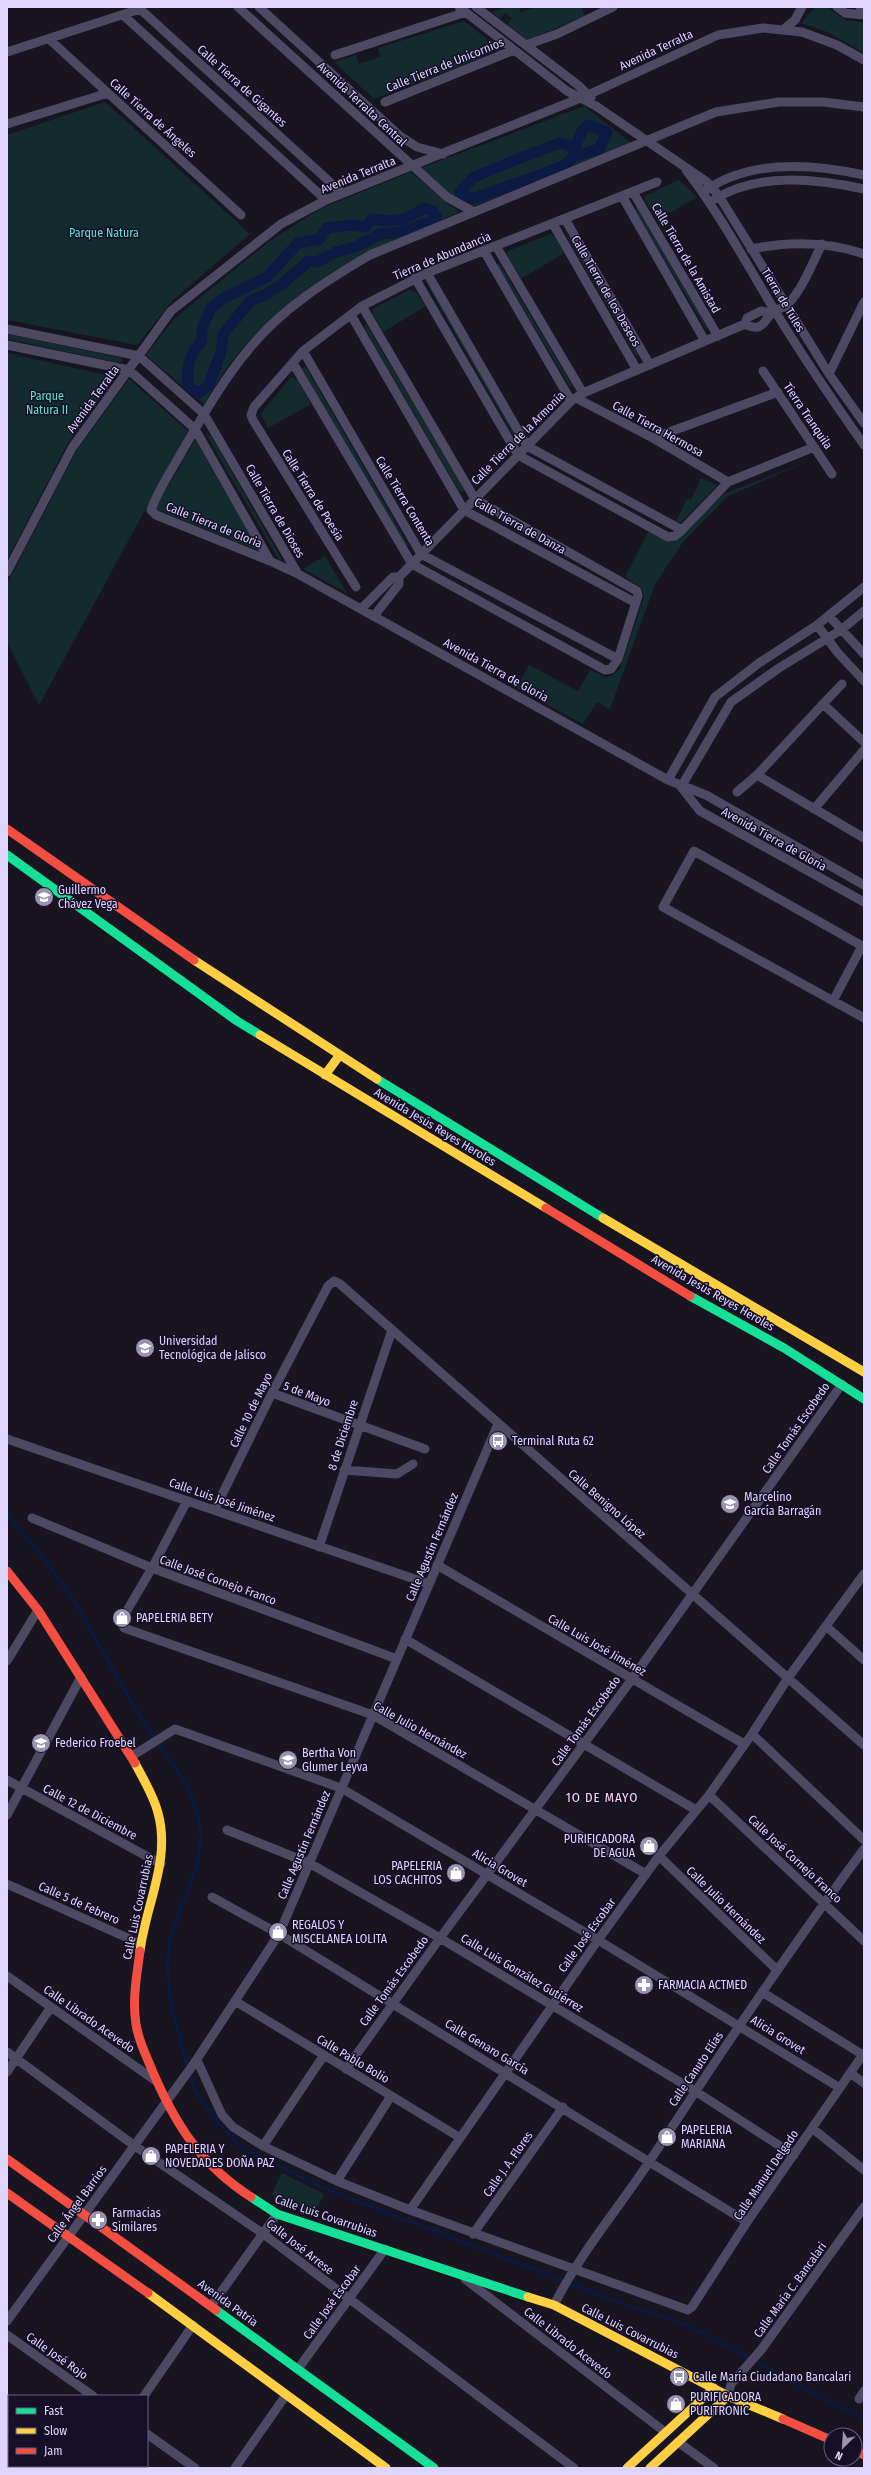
<svg xmlns="http://www.w3.org/2000/svg" width="871" height="2475" font-family="'Fira Sans Condensed',sans-serif">
<style>
.green{fill:#132b2f}
.lines{fill:none;stroke-linecap:round;stroke-linejoin:round}
.stream{stroke:#0a1a43;stroke-width:3}
.canal{stroke:#0a1a43;stroke-width:11}
.street{stroke:#4d4962;stroke-width:9}
.fast{stroke:#16e098;stroke-width:9}
.slow{stroke:#ffcf43;stroke-width:9}
.jam{stroke:#f24e42;stroke-width:9}
.labels{text-anchor:middle;stroke-width:3;stroke-linejoin:round;paint-order:stroke}
.street-label{font-size:12px;fill:#ded5ff;stroke:#150f27}
.park-label{font-size:12px;fill:#5ee2cd;stroke:#150f27}
.poi-label{font-size:12px;fill:#ded5ff;stroke:#150f27;text-anchor:start}
.neighbourhood-label{font-size:13px;letter-spacing:1px;fill:#ffd7ed;stroke:#150f27}
</style>
<rect width="100%" height="100%" fill="#181521"/>
<path class="green" d="M506 7H519L521 12 536 7H581L585 15 528 41 508 25 512 18 505 13 500 19 492 12Z
M816 7H826L847 21 864 22V53L830 33 801 23Z
M464 21 502 51 496 52 492 44 478 49 481 58 374 99 334 62 356 55 359 64 380 57 378 48Z
M105 102 250 234 172 301 137 345 7 320V135Z
M584 106 631 143 474 206 452 196 421 168Z
M411 172 448 204 460 212C369 248 295 282 232 361 222 374 213 389 204 404L146 355 174 319 270 241 320 209Z
M679 180 697 197 657 220 645 200V196Z
M637 208 707 327 706 329 635 210Z
M550 234 554 236 564 253 521 279 507 255 508 251Z
M567 236H570L638 354 637 357Z
M499 263 572 385 571 388 497 265Z
M429 288 431 289 517 436 515 438Z
M409 290 416 292 426 306 383 332 373 314V309Z
M366 324 464 489 463 492 459 491 364 327Z
M7 334 121 358 123 361 120 363 7 339Z
M7 353 115 377 68 443 7 560Z
M304 366 306 367 409 546 405 545 302 369Z
M291 377 298 380 311 404 268 428 261 415 262 412Z
M129 379 188 431 39 705 7 642V584L77 450Z
M206 434 211 436 281 558 280 562Z
M195 440 260 551 155 509Z
M811 460 728 496 683 542 655 584 610 709 597 702 583 724 517 688 529 665 578 691 590 670 606 677 612 676 620 669 644 597 642 588 625 577 648 532 669 542 679 538 723 494Z
M701 478 717 485 681 523 676 521 687 499 691 500Z
M325 556 347 593 303 569Z
M282 2173 324 2194 313 2216 271 2195Z"/>
<g class="lines">
<path class="stream" d="M7 1514C28 1540 51 1566 70 1595 95 1636 118 1680 143 1721 164 1755 195 1785 200 1826 204 1864 182 1899 172 1934 160 1975 176 2027 188 2068
M190 2073 195 2091 218 2123 242 2148 326 2189 631 2307C648 2312 667 2316 683 2324 745 2352 801 2391 864 2418"/>
<path class="canal" d="M588 125 607 132 599 149 573 157 564 166 475 198H467L460 192 474 177 520 158 560 143 575 147 582 131Z
M424 208 433 211 436 216 432 221 401 232 380 234 355 247 336 252 317 262 309 261 282 284 267 294 250 301 223 335 221 352 209 385 198 393 188 386C186 368 189 354 202 341V329L211 308 226 297 267 277 298 243 320 239 327 228 352 225 366 227 372 219C395 223 405 221 424 208Z"/>
<path class="street" d="M238 7 447 197 474 212
M259 7 400 136 417 147 443 154
M459 7 567 91 596 106 707 182 719 196 829 374 864 423
M476 7 578 85 591 98
M837 7 845 13 864 15
M860 7 864 10
M123 15 326 200
M784 29 795 20 802 7
M49 39 241 215
M526 45 557 34 613 7
M7 52 140 9 342 193
M335 55 466 12
M385 102 514 50
M864 107 823 102H779L716 112 370 255C326 281 281 309 249 349 223 380 204 414 184 448 173 468 159 488 151 510L156 515 270 561 298 574 668 780 706 795 864 885
M7 124 108 93
M686 170C720 214 746 263 775 311 803 357 833 401 864 445
M706 190C751 159 814 164 864 175
M633 192 718 336
M622 196 705 341
M715 199C758 172 817 179 864 189
M565 219 650 365
M553 224 637 370
M496 246 583 393
M751 249C790 241 827 241 864 254
M484 251 571 401
M427 273 527 446 682 530
M415 278 518 455 668 537 675 536 682 530 728 482 814 447
M351 315 464 510 636 603
M745 324C762 333 763 322 772 313 776 308 784 309 788 304 803 288 812 264 822 244
M7 329 139 356 204 414 298 574
M7 345 129 370 195 429 270 561
M303 351 421 554 618 659
M293 363 412 564 605 670 611 669 618 659 638 596 637 591 475 499 362 306
M763 371 832 474
M829 374 864 302
M576 398 653 438 728 482
M653 438 778 392
M7 572 72 448 171 311 281 224 326 200 588 95 718 35 763 28 802 32 837 45 864 60
M356 587 253 420 251 415 254 407 303 351 362 306 427 273 657 182
M361 609 393 577H399
M374 616 399 584V577L571 401 583 393 745 324 747 318 761 311 771 313
M829 616 864 654
M817 625 838 653 864 681
M823 704 842 684
M757 775 864 838
M668 780 715 697 759 663 817 625 864 587
M681 787 731 702 779 668 841 630 864 611
M681 787 700 811 864 902
M737 792 757 775 823 704 864 742
M814 809 864 750
M864 947 694 851 663 907 864 1018
M833 1001 862 946
M272 1393 425 1449
M7 1439 429 1584
M344 1470 397 1474 413 1464
M187 1501 152 1568 122 1619 124 1628 373 1715 646 1874
M215 1509 272 1393 328 1286 334 1281 340 1284 864 1745
M32 1518 152 1568 397 1659
M319 1547 392 1330
M437 1565 744 1744
M826 1626 864 1660
M405 1639 696 1810
M7 1661 38 1610
M752 1734 864 1840
M132 1756 175 1729 341 1788 598 1940 840 2088
M7 1780 161 1864
M709 1795 864 1941
M7 1815 81 1677
M227 1830 309 1863 440 1938 695 2091 794 2155
M659 1856 777 1970
M7 1884 141 1944
M212 1897 279 1934 747 2222
M7 1976 156 2081
M762 1992 863 2055
M235 2001 459 2137
M7 2052 135 2146 262 2233 574 2468
M197 2060 222 2115 233 2127 263 2146 337 2181 410 2210 688 2310 692 2307 747 2222 864 2053
M346 2069 440 1938 632 1679 842 1384
M7 2072 51 2007
M850 2073 864 2083
M812 2128 864 2170
M263 2146 324 2055
M337 2181 391 2096
M410 2210 598 1940 659 1856 709 1795 752 1734 788 1678 864 1574
M473 2234 563 2107
M465 2279 665 2432
M554 2305C580 2253 619 2208 651 2159 720 2054 789 1950 864 1849
M211 2306 277 2214
M7 2321 193 2065 279 1934 498 1424
M7 2335 93 2396
M298 2369 385 2249
M144 2396 193 2325
M728 2396 731 2384 761 2350 864 2207
M859 2399 864 2391
M147 2434 195 2468
M678 2442 714 2468
M7 2454 9 2455
M25 2466 28 2468
M94 2468 95 2466
M235 2468 286 2395"/>
<path class="fast" d="M7 855 237 1021 260 1035
M377 1079 603 1218
M690 1296 784 1348 864 1399
M251 2197 277 2214 528 2297
M216 2310 434 2468"/>
<path class="slow" d="M194 960 377 1079
M260 1035 546 1208
M325 1075 339 1056
M603 1218 864 1372
M135 1763C143 1779 154 1796 158 1813 171 1860 146 1904 140 1951
M148 2293 386 2468
M528 2297 554 2305 728 2396 783 2419
M627 2468 714 2388
M650 2468 728 2396"/>
<path class="jam" d="M7 829 194 960
M546 1208 690 1296
M7 1571 38 1610 135 1763
M140 1951C137 1975 132 1999 136 2024 138 2040 146 2055 152 2070 175 2124 201 2165 251 2197
M7 2159 216 2310
M7 2193 148 2293
M783 2419 831 2440
M855 2451 864 2455"/>
</g>
<defs>
<symbol id="school-disc" viewBox="-11 -11 22 22"><circle r="9.5" fill="#9992b1" stroke="#150f27"/><path d="M0-5L7-2L0 1L-7-2ZM-4 1L0 2.5L4 1V4Q0 6-4 4Z" fill="#fff"/></symbol>
<symbol id="university-disc" viewBox="-11 -11 22 22"><circle r="9.5" fill="#9992b1" stroke="#150f27"/><path d="M0-5L7-2L0 1L-7-2ZM-4 1L0 2.5L4 1V4Q0 6-4 4Z" fill="#fff"/></symbol>
<symbol id="bus-disc" viewBox="-11 -11 22 22"><circle r="9.5" fill="#9992b1" stroke="#150f27"/><path d="M-5-6H5V4H4V6H2V4H-2V6H-4V4H-5ZM-3.5-4V0h7V-4ZM-3.5 1.2v1.5H-2V1.2ZM2 1.2v1.5H3.5V1.2Z" fill="#fff"/></symbol>
<symbol id="shop-disc" viewBox="-11 -11 22 22"><circle r="9.5" fill="#9992b1" stroke="#150f27"/><path d="M-5-2.5h2.3a2.7 3.5 0 0 1 5.4 0H5L5.5 6h-11ZM-1.5-2.5h3a1.5 2.3 0 0 0-3 0Z" fill="#fff"/></symbol>
<symbol id="pharmacy-disc" viewBox="-11 -11 22 22"><circle r="9.5" fill="#9992b1" stroke="#150f27"/><path d="M-2-6h4v4h4v4h-4v4h-4v-4h-4v-4h4Z" fill="#fff"/></symbol>
</defs>
<g fill-rule="evenodd">
<use href="#school-disc" x="33" y="886" width="22" height="22"/>
<use href="#university-disc" x="134" y="1337" width="22" height="22"/>
<use href="#bus-disc" x="487" y="1430" width="22" height="22"/>
<use href="#school-disc" x="719" y="1493" width="22" height="22"/>
<use href="#shop-disc" x="111" y="1607" width="22" height="22"/>
<use href="#school-disc" x="30" y="1732" width="22" height="22"/>
<use href="#school-disc" x="277" y="1749" width="22" height="22"/>
<use href="#shop-disc" x="638" y="1835" width="22" height="22"/>
<use href="#shop-disc" x="445" y="1862" width="22" height="22"/>
<use href="#shop-disc" x="267" y="1921" width="22" height="22"/>
<use href="#pharmacy-disc" x="633" y="1974" width="22" height="22"/>
<use href="#shop-disc" x="656" y="2126" width="22" height="22"/>
<use href="#shop-disc" x="140" y="2145" width="22" height="22"/>
<use href="#pharmacy-disc" x="87" y="2209" width="22" height="22"/>
<use href="#bus-disc" x="668" y="2366" width="22" height="22"/>
<use href="#shop-disc" x="665" y="2393" width="22" height="22"/>
</g>
<g class="labels">
<g class="street-label">
<text transform="translate(656 50) rotate(-25)" y="4">Avenida Terralta</text>
<text transform="translate(445 65) rotate(-22)" y="4">Calle Tierra de Unicornios</text>
<text transform="translate(242 86) rotate(42)" y="4">Calle Tierra de Gigantes</text>
<text transform="translate(362 104) rotate(43)" y="4">Avenida Terralta Central</text>
<text transform="translate(153 118) rotate(42)" y="4">Calle Tierra de Ángeles</text>
<text transform="translate(358 175) rotate(-22)" y="4">Avenida Terralta</text>
<text transform="translate(442 256) rotate(-23)" y="4">Tierra de Abundancia</text>
<text transform="translate(686 258) rotate(60)" y="4">Calle Tierra de la Amistad</text>
<text transform="translate(606 291) rotate(60)" y="4">Calle Tierra de los Deseos</text>
<text transform="translate(783 300) rotate(59)" y="4">Tierra de Tules</text>
<text transform="translate(93 399) rotate(-54)" y="4">Avenida Terralta</text>
<text transform="translate(808 416) rotate(56)" y="4">Tierra Tranquila</text>
<text transform="translate(658 429) rotate(29)" y="4">Calle Tierra Hermosa</text>
<text transform="translate(518 438) rotate(-45)" y="4">Calle Tierra de la Armonía</text>
<text transform="translate(313 495) rotate(58)" y="4">Calle Tierra de Poesía</text>
<text transform="translate(405 501) rotate(59)" y="4">Calle Tierra Contenta</text>
<text transform="translate(275 511) rotate(60)" y="4">Calle Tierra de Dioses</text>
<text transform="translate(214 525) rotate(22)" y="4">Calle Tierra de Gloria</text>
<text transform="translate(520 526) rotate(29)" y="4">Calle Tierra de Danza</text>
<text transform="translate(496 670) rotate(29)" y="4">Avenida Tierra de Gloria</text>
<text transform="translate(774 839) rotate(29)" y="4">Avenida Tierra de Gloria</text>
<text transform="translate(435 1127) rotate(31)" y="4">Avenida Jesús Reyes Heroles</text>
<text transform="translate(713 1293) rotate(30)" y="4">Avenida Jesús Reyes Heroles</text>
<text transform="translate(307 1394) rotate(21)" y="4">5 de Mayo</text>
<text transform="translate(251 1410) rotate(-64)" y="4">Calle 10 de Mayo</text>
<text transform="translate(796 1428) rotate(-55)" y="4">Calle Tomás Escobedo</text>
<text transform="translate(343 1435) rotate(-72)" y="4">8 de Diciembre</text>
<text transform="translate(222 1500) rotate(19)" y="4">Calle Luis José Jiménez</text>
<text transform="translate(607 1504) rotate(41)" y="4">Calle Benigno López</text>
<text transform="translate(432 1547) rotate(-67)" y="4">Calle Agustín Fernández</text>
<text transform="translate(218 1580) rotate(20)" y="4">Calle José Cornejo Franco</text>
<text transform="translate(597 1645) rotate(30)" y="4">Calle Luis José Jiménez</text>
<text transform="translate(586 1721) rotate(-54)" y="4">Calle Tomás Escobedo</text>
<text transform="translate(420 1730) rotate(29)" y="4">Calle Julio Hernández</text>
<text transform="translate(90 1812) rotate(28)" y="4">Calle 12 de Diciembre</text>
<text transform="translate(304 1845) rotate(-67)" y="4">Calle Agustín Fernández</text>
<text transform="translate(795 1859) rotate(43)" y="4">Calle José Cornejo Franco</text>
<text transform="translate(500 1868) rotate(31)" y="4">Alicia Grovet</text>
<text transform="translate(79 1903) rotate(24)" y="4">Calle 5 de Febrero</text>
<text transform="translate(726 1905) rotate(44)" y="4">Calle Julio Hernández</text>
<text transform="translate(138 1907) rotate(-78)" y="4">Calle Luis Covarrubias</text>
<text transform="translate(587 1935) rotate(-54)" y="4">Calle José Escobar</text>
<text transform="translate(522 1973) rotate(31)" y="4">Calle Luis González Gutiérrez</text>
<text transform="translate(394 1981) rotate(-54)" y="4">Calle Tomás Escobedo</text>
<text transform="translate(89 2019) rotate(35)" y="4">Calle Librado Acevedo</text>
<text transform="translate(778 2035) rotate(32)" y="4">Alicia Grovet</text>
<text transform="translate(487 2047) rotate(31)" y="4">Calle Genaro García</text>
<text transform="translate(353 2059) rotate(31)" y="4">Calle Pablo Bolio</text>
<text transform="translate(696 2069) rotate(-56)" y="4">Calle Canuto Elías</text>
<text transform="translate(508 2164) rotate(-55)" y="4">Calle J. A. Flores</text>
<text transform="translate(766 2175) rotate(-56)" y="4">Calle Manuel Delgado</text>
<text transform="translate(77 2204) rotate(-54)" y="4">Calle Ángel Barrios</text>
<text transform="translate(326 2216) rotate(19)" y="4">Calle Luis Covarrubias</text>
<text transform="translate(300 2247) rotate(38)" y="4">Calle José Arrese</text>
<text transform="translate(790 2290) rotate(-54)" y="4">Calle María C. Bancalari</text>
<text transform="translate(332 2302) rotate(-54)" y="4">Calle José Escobar</text>
<text transform="translate(228 2303) rotate(36)" y="4">Avenida Patria</text>
<text transform="translate(630 2331) rotate(27)" y="4">Calle Luis Covarrubias</text>
<text transform="translate(568 2343) rotate(38)" y="4">Calle Librado Acevedo</text>
<text transform="translate(57 2356) rotate(35)" y="4">Calle José Rojo</text>
</g>
<g class="park-label">
<text x="104" y="237">Parque Natura</text>
<text x="47" y="400">Parque<tspan x="47" dy="14">Natura II</tspan></text>
</g>
<g class="poi-label">
<text x="58" y="894">Guillermo<tspan x="58" dy="14">Chávez Vega</tspan></text>
<text x="159" y="1345">Universidad<tspan x="159" dy="14">Tecnológica de Jalisco</tspan></text>
<text x="512" y="1445">Terminal Ruta 62</text>
<text x="744" y="1501">Marcelino<tspan x="744" dy="14">García Barragán</tspan></text>
<text x="136" y="1622">PAPELERIA BETY</text>
<text x="55" y="1747">Federico Froebel</text>
<text x="302" y="1757">Bertha Von<tspan x="302" dy="14">Glumer Leyva</tspan></text>
<text x="635" y="1843" text-anchor="end">PURIFICADORA<tspan x="635" dy="14">DE AGUA</tspan></text>
<text x="442" y="1870" text-anchor="end">PAPELERIA<tspan x="442" dy="14">LOS CACHITOS</tspan></text>
<text x="292" y="1929">REGALOS Y<tspan x="292" dy="14">MISCELANEA LOLITA</tspan></text>
<text x="658" y="1989">FARMACIA ACTMED</text>
<text x="681" y="2134">PAPELERIA<tspan x="681" dy="14">MARIANA</tspan></text>
<text x="165" y="2153">PAPELERIA Y<tspan x="165" dy="14">NOVEDADES DOÑA PAZ</tspan></text>
<text x="112" y="2217">Farmacias<tspan x="112" dy="14">Similares</tspan></text>
<text x="693" y="2381">Calle María Ciudadano Bancalari</text>
<text x="690" y="2401">PURIFICADORA<tspan x="690" dy="14">PURITRONIC</tspan></text>
</g>
<g class="neighbourhood-label">
<text x="602" y="1802">1O DE MAYO</text>
</g>
</g>
<rect width="871" height="2475" fill="none" stroke="#ded5ff" stroke-width="16"/>
<rect x="8" y="2395" width="140" height="72" fill="#150f27" stroke="#655e7d"/>
<rect x="16" y="2408" width="20" height="6" fill="#16e098" stroke="#655e7d"/>
<text x="44" y="2415" font-size="12" fill="#ded5ff">Fast</text>
<rect x="16" y="2428" width="20" height="6" fill="#ffcf43" stroke="#655e7d"/>
<text x="44" y="2435" font-size="12" fill="#ded5ff">Slow</text>
<rect x="16" y="2448" width="20" height="6" fill="#f24e42" stroke="#655e7d"/>
<text x="44" y="2455" font-size="12" fill="#ded5ff">Jam</text>
<g transform="translate(843 2447) rotate(205)"><circle r="19" fill="#150f27" stroke="#655e7d"/>
<path d="M0-3L7 15L0 10L-7 15Z" fill="#9992b1"/>
<text y="-6" font-size="11" font-weight="bold" text-anchor="middle" fill="#ded5ff">N</text>
</g>
</svg>
